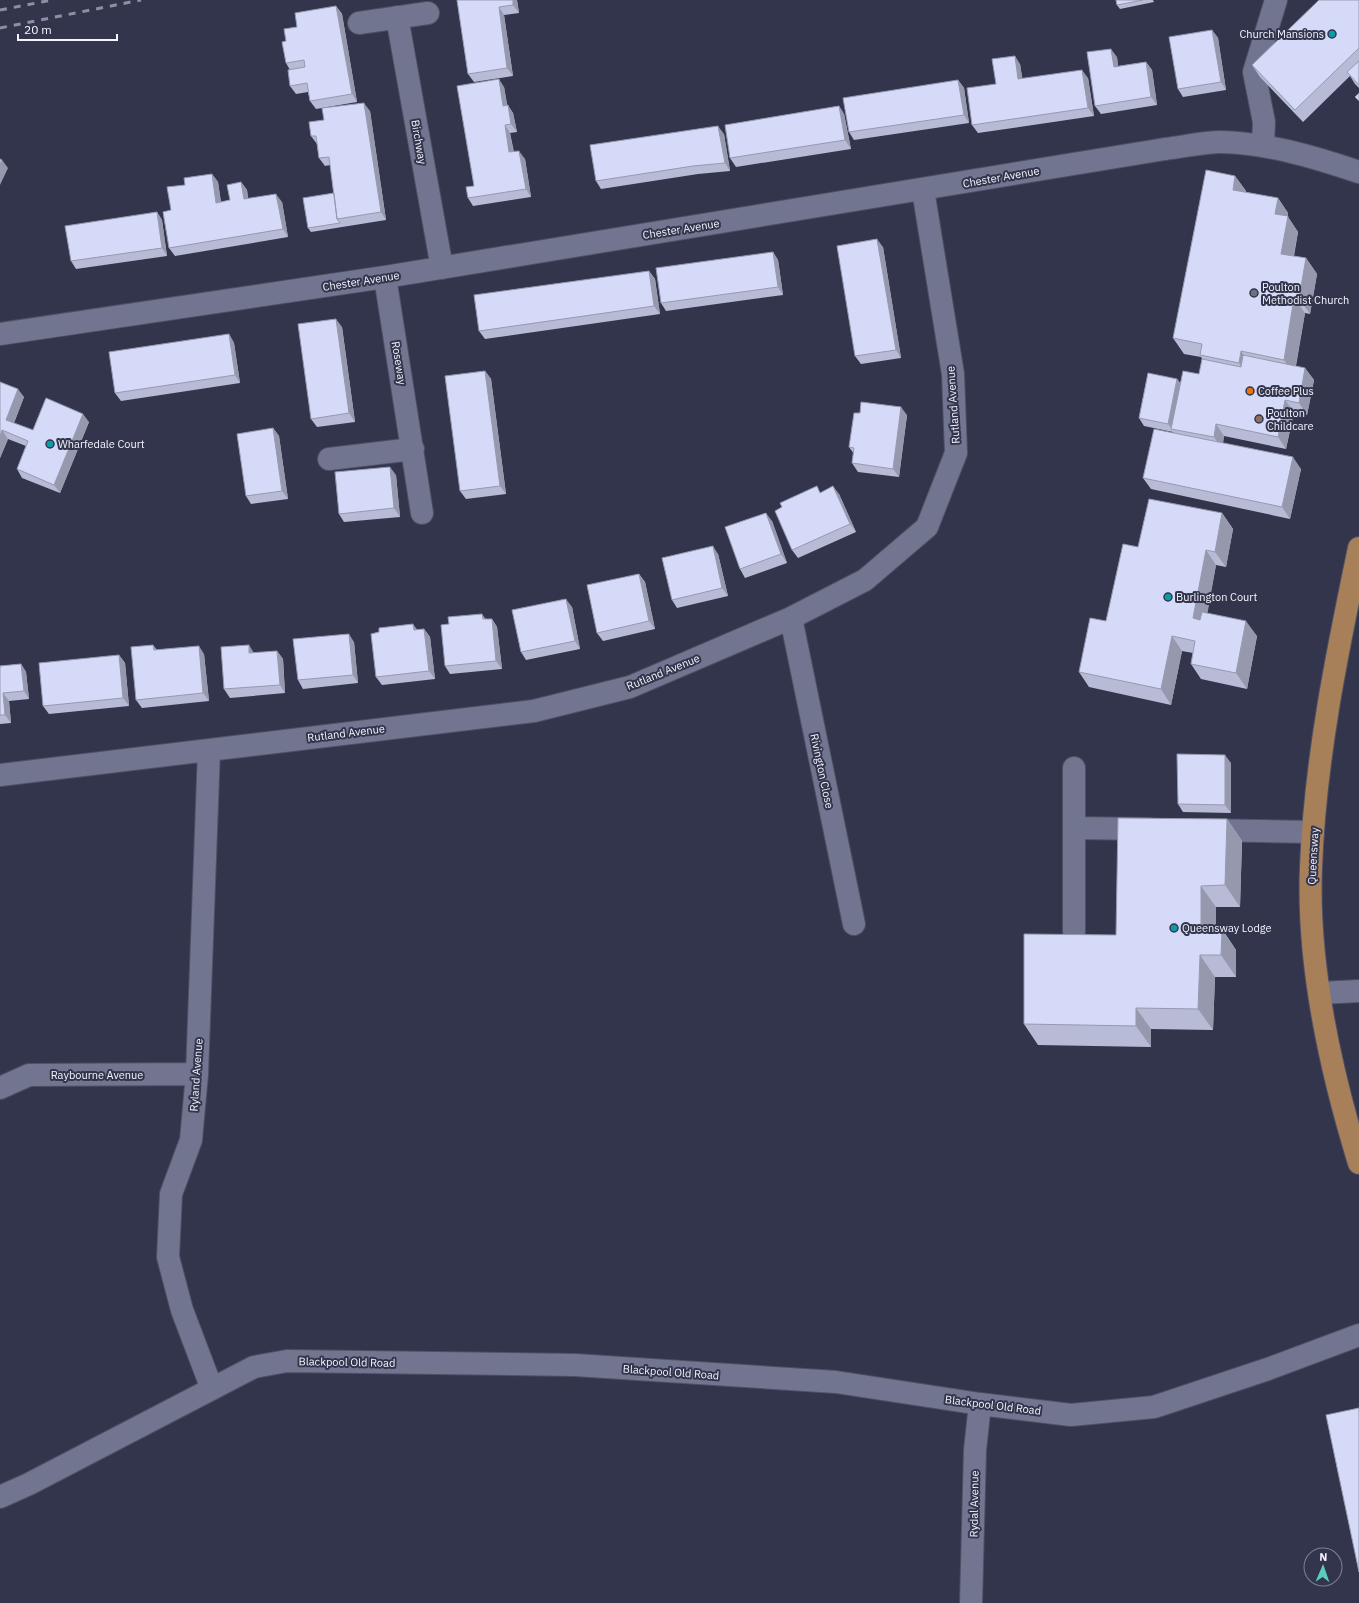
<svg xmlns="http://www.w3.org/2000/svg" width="1359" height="1603" font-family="'IBM Plex Sans',sans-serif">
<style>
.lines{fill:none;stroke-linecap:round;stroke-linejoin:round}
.minor-casing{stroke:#4f5063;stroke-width:24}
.major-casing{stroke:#4f5063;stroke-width:24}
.minor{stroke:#727590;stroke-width:22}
.major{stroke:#a77f58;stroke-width:22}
.rail{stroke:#8e90a1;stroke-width:3;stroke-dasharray:7 7;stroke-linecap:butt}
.wall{fill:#b8bbd6}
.shaded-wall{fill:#9699ae}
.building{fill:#d6daf9;stroke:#9699ae}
.culture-dot{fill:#0f9aa8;stroke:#33354d;stroke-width:1.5}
.worship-dot{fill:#6b7280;stroke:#33354d;stroke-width:1.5}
.food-dot{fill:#e8710a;stroke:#33354d;stroke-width:1.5}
.education-dot{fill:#8d6e63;stroke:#33354d;stroke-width:1.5}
.labels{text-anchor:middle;stroke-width:4;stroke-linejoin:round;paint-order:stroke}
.poi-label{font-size:11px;fill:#f3f4fe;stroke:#33354d;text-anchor:start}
.street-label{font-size:11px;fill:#f3f4fe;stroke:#33354d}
</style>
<rect width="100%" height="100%" fill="#33354d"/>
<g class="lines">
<defs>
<path id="minor" d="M397 17 442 268
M359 23 428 13
M1263 145 1264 122 1254 72 1276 0
M385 277 422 513
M0 334 385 277 1165 149C1183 147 1203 142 1221 142 1268 143 1314 157 1359 172
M329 459 413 449
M791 618 854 924
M209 750 197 1074 191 1140 171 1194 168 1257 182 1310 212 1389
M0 775 534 711 630 687 791 618 865 580 927 527 956 453 953 374 923 190
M1074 828V768
M1205 830 1313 832
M1074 931V828L1148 829
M1320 993 1359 991
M0 1088 29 1075 197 1074
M0 1497 29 1484 254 1367 287 1361 575 1365 836 1382 980 1404 1071 1415 1154 1407 1268 1369 1359 1335
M971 1603 975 1450 980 1404"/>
<path id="major" d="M1359 548C1337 653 1315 760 1311 867 1307 963 1331 1072 1359 1163"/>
</defs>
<use href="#minor" class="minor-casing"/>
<use href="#major" class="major-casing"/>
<use href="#minor" class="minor"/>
<use href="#major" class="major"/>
<path class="rail" d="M0 10 52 0
M0 28 141 0"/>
</g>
<path class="wall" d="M457 0H517L519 13 504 15 513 76 474 82 468 74Z
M1116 0H1153L1154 2 1120 9 1117 5Z
M1359 0V88L1355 84 1350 76 1303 122 1260 77 1252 65Z
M336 6 342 14 357 102 316 109 310 101 308 92 296 94 290 86V70L286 63V41L297 27Z
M1212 30 1218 38 1226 90 1183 97 1178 89Z
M1117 57 1118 66 1146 62 1152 70 1157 105 1101 114 1095 106Z
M1020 64 1022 78H1088L1094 116 978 133 972 125 996 84Z
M958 80 964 88 969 123 854 140 849 132Z
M504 87 507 105 513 113 517 132 510 133 514 152 525 159 531 197 473 206 468 198 474 186Z
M839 106 844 114 851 149 736 167 730 158Z
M370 111 386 220 311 232 308 228 334 193 330 165 325 166 319 158 317 144 311 136 324 120Z
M724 134 730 171 698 174 601 189 596 181Z
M212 174 218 182 221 202 230 200 241 182 247 190 248 198 282 202 288 237 175 256 169 248 171 210 185 185Z
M1235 176 1246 191V192L1278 198 1288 213V217L1298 232 1294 256 1306 258 1317 274 1310 314 1305 313 1296 366 1305 368 1314 380 1307 415 1294 412 1286 449 1224 436 1223 443 1301 469 1290 519 1151 489 1143 478 1174 433 1173 432 1144 426 1139 418 1177 379 1181 384 1199 374 1202 359 1201 357 1184 354 1173 338Z
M157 212 162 220 167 256 76 269 71 261Z
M883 247 901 358 861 364 855 356Z
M773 252 778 260 783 295 666 311 661 303Z
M649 271 655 279 660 314 485 339 479 331Z
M342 327 355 422 317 427 311 419Z
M229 334 234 343 240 383 121 401 115 393Z
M485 371 491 379 506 494 466 499 460 491Z
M0 382 24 397 14 423 33 430 89 422 60 493 22 478 17 469 26 446 8 439 0 458Z
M860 413 907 415 899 477 858 472 852 463 854 454 849 447Z
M273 428 279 436 288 499 251 504 246 496Z
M396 475 400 517 344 522 339 514Z
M821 492 839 494 856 532 798 558 792 550Z
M1222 513 1233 529 1226 567 1216 565 1207 613 1257 636 1247 689 1201 679 1191 664 1193 653 1182 651 1171 705 1089 687 1079 672 1106 621 1138 547Z
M772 521 787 563 745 578 740 569Z
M718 554 728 596 677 608 672 600Z
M639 574 645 582 655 629 603 641 597 633Z
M572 607 580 649 526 660 521 652Z
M486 619H492L497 627 502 669 450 674 445 666Z
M424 629 430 637 435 679 382 685 376 677 417 630Z
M354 642 358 683 303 689 298 680Z
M153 645 157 650 204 654 209 701 142 708 136 700Z
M277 651 283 659 285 693 230 698 224 689 254 653Z
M119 655 125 663 129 706 49 714 43 706Z
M21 664 26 672 29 699 9 701 11 723 0 724V666Z
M1231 763V813L1183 812 1178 804Z
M1227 819 1242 841 1240 907H1216V929H1222L1236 950V977H1215L1213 1030 1151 1029V1047L1038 1045 1024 1024 1116 935Z"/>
<path class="shaded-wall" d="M513 0H517L519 13 513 5Z
M336 6 342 14 357 102 352 94Z
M499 7 504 15 513 76 507 68Z
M1212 30 1218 38 1226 90 1221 82Z
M1111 49 1117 57 1119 75 1114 67Z
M1015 56 1020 64 1024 87 1018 79Z
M1146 62 1152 70 1157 105 1151 97Z
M1082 70 1088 78 1094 116 1088 108Z
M499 79 504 87 509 114 503 106Z
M958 80 964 88 969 123 964 115Z
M364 103 370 111 386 220 381 212Z
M508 105 513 113 517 132 511 124Z
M839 106 844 114 851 149 845 140Z
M505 125 510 133 515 160 509 152Z
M718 126 724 134 730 171 725 163Z
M519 151 525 159 531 197 526 189Z
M2 160 8 168 0 185V165Z
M212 174 218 182 222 211 216 203Z
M1235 176 1246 191 1244 205 1233 190Z
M241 182 247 190 249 207 244 199Z
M276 194 282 202 288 237 283 229Z
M1278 198 1288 213V217L1298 232 1291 269 1281 254 1275 214Z
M157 212 162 220 167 256 162 248Z
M877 239 883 247 901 358 896 350Z
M773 252 778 260 783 295 778 287Z
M1306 258 1317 274 1310 314 1299 298Z
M649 271 655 279 660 314 654 306Z
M1294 298 1305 313 1294 375 1284 360Z
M336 319 342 327 355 422 349 413Z
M229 334 234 343 240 383 235 375Z
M1241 351 1252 367 1250 379 1239 363Z
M1305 368 1314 380 1307 415 1299 403Z
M485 371 491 379 506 494 500 486Z
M1177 379 1183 387 1172 429 1168 424Z
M18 389 24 397 12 428 6 420Z
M1285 400 1294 412 1286 449 1278 437Z
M901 407 907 415 899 477 893 469Z
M83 414 89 422 60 493 54 485Z
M1216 424 1224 436 1222 449 1214 437Z
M273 428 279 436 288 499 282 491Z
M2 430 8 439 0 458V436Z
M1293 457 1301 469 1290 519 1282 507Z
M390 467 396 475 400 517 394 508Z
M833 486 839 494 856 532 850 524Z
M766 513 772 521 787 563 781 554Z
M1222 513 1233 529 1226 567 1215 552Z
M713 546 718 554 728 596 722 588Z
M1206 550 1216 565 1204 633 1193 618Z
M639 574 645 582 655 629 649 621Z
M566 599 572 607 580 649 575 641Z
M482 614 488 622 483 619Z
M492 619 497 627 502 669 496 661Z
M1246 621 1257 636 1247 689 1236 673Z
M413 624 419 632 414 630Z
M424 629 430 637 435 679 429 671Z
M349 634 354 642 358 683 353 675Z
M1172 636 1182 651 1171 705 1161 689Z
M153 645 159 653 154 650Z
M249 645 254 653H249Z
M199 646 204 654 209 701 203 693Z
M277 651 283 659 285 693 280 685Z
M119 655 125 663 129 706 123 698Z
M21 664 26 672 29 699 24 691Z
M3 693 9 701 11 723 5 715Z
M1225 755 1231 763V813L1225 805Z
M1227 819 1242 841 1240 907 1225 885Z
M1201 886 1216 907V950L1201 928Z
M1222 929 1236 950V977L1221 955Z
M1200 955 1215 977 1213 1030 1198 1009Z
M1136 1008 1151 1029V1047L1136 1026Z"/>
<path class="building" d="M457 0H513V5L499 7 507 68 468 74Z
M1116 0H1143L1117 5Z
M1319 0H1359V48L1295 110 1252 65Z
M336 6 352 94 310 101 307 83 290 86 288 70 305 67 304 60 286 63 282 42 286 41 284 29 297 27 295 13Z
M1212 30 1221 82 1178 89 1169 37Z
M1111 49 1114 67 1146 62 1151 97 1095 106 1087 52Z
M1015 56 1018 79 1082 70 1088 108 972 125 967 88 996 84 992 59Z
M1359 61V85L1347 72Z
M499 79 503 106 508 105 511 124 505 125 509 152 519 151 526 189 468 198 466 187 474 186 457 86Z
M958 80 964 115 849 132 843 98Z
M1359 93V101L1355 97Z
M364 103 381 212 337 219 329 157 319 158 316 136H311L309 122 324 120 322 108Z
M839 106 845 140 730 158 725 125Z
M718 126 725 163 693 166 596 181 590 145Z
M0 159 2 160 0 165Z
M1206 170 1235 176 1233 190 1278 198 1275 214 1288 216 1281 254 1306 258 1299 298H1294L1284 360 1241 351 1239 363 1200 355 1202 344 1173 338Z
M212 174 216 203 230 200 227 185 241 182 244 199 276 194 283 229 169 248 163 212 171 210 167 187 185 185 184 178Z
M334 193 337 219 340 223 308 228 303 198Z
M157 212 162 248 71 261 65 226Z
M877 239 896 350 855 356 837 246Z
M773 252 778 287 661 303 656 268Z
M649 271 654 306 479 331 474 295Z
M336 319 349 413 311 419 298 324Z
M229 334 235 375 115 393 109 352Z
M1243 355 1305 368 1299 403 1285 400 1278 437 1216 424 1214 437 1171 429 1183 371 1199 374 1202 359 1241 367Z
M485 371 500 486 460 491 445 376Z
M1148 373 1177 379 1168 424 1139 418Z
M0 382 18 389 6 420 33 430 46 398 83 414 54 485 17 469 28 441 2 430 0 436Z
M861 402 901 407 893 469 852 463 854 448 849 447 854 413H860Z
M273 428 282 491 246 496 237 434Z
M1154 429 1293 457 1282 507 1143 478Z
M390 467 394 508 339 514 335 472Z
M817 486 820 493 833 486 850 524 792 550 775 511 782 507 780 503Z
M1149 499 1222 513 1215 552 1206 550 1193 618 1200 620 1202 612 1246 621 1236 673 1191 664 1195 641 1172 636 1161 689 1079 672 1090 618 1106 621 1123 544 1138 547Z
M766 513 781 554 740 569 725 527Z
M713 546 722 588 672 600 662 558Z
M639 574 649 621 597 633 587 585Z
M566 599 575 641 521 652 512 610Z
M482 614 483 619H492L496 661 445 666 441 625 449 624 448 617Z
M413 624 414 630 424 629 429 671 376 677 371 634 379 632V628Z
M349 634 353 675 298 680 293 639Z
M153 645 154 650 199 646 203 693 136 700 131 647Z
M249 645V653L277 651 280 685 224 689 221 647Z
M119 655 123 698 43 706 39 663Z
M21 664 24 691 3 693 5 715H0V666Z
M1177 754 1225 755V805L1178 804Z
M1118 818 1227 819 1225 885 1201 886V928L1222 929 1221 955H1200L1198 1009 1136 1008V1026L1024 1024V934L1116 935Z
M1359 1408V1572L1326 1415Z"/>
<g class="culture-dot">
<circle cx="1332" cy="34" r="4"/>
<circle cx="50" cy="444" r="4"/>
<circle cx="1168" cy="597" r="4"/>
<circle cx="1174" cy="928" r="4"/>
</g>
<circle class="worship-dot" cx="1254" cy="293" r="4"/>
<circle class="food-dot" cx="1250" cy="391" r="4"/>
<circle class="education-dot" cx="1259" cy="419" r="4"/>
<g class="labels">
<g class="poi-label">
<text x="1324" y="38" text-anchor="end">Church Mansions</text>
<text x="1262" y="291">Poulton<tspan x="1262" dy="13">Methodist Church</tspan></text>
<text x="1258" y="395">Coffee Plus</text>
<text x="1267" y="417">Poulton<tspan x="1267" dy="13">Childcare</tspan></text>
<text x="58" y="448">Wharfedale Court</text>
<text x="1176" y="601">Burlington Court</text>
<text x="1182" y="932">Queensway Lodge</text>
</g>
<g class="street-label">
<text transform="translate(419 142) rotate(80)" y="4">Birchway</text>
<text transform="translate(1001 177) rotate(-10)" y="4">Chester Avenue</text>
<text transform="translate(681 229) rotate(-9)" y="4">Chester Avenue</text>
<text transform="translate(361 281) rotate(-9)" y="4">Chester Avenue</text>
<text transform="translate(399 363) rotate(81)" y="4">Roseway</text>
<text transform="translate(953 405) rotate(-94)" y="4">Rutland Avenue</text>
<text transform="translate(663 672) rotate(-22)" y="4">Rutland Avenue</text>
<text transform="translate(346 733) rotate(-7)" y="4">Rutland Avenue</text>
<text transform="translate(822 771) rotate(78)" y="4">Rivington Close</text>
<text transform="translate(1313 856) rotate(-87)" y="4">Queensway</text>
<text x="97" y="1079">Raybourne Avenue</text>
<text transform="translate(196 1075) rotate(-86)" y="4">Ryland Avenue</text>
<text transform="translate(347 1362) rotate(1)" y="4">Blackpool Old Road</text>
<text transform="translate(671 1372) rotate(4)" y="4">Blackpool Old Road</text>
<text transform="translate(993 1405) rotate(7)" y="4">Blackpool Old Road</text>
<text transform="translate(974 1504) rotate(-89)" y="4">Rydal Avenue</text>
</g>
</g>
<g transform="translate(1323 1567) rotate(2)"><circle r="19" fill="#33354d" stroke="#808194"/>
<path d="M0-3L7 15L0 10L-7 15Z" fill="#58cec0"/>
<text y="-6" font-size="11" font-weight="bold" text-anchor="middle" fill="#f3f4fe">N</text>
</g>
<path d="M18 34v6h99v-6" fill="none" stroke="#f3f4fe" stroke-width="2"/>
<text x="24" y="34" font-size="12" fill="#f3f4fe" stroke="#33354d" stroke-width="3" paint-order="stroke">20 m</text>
</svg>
